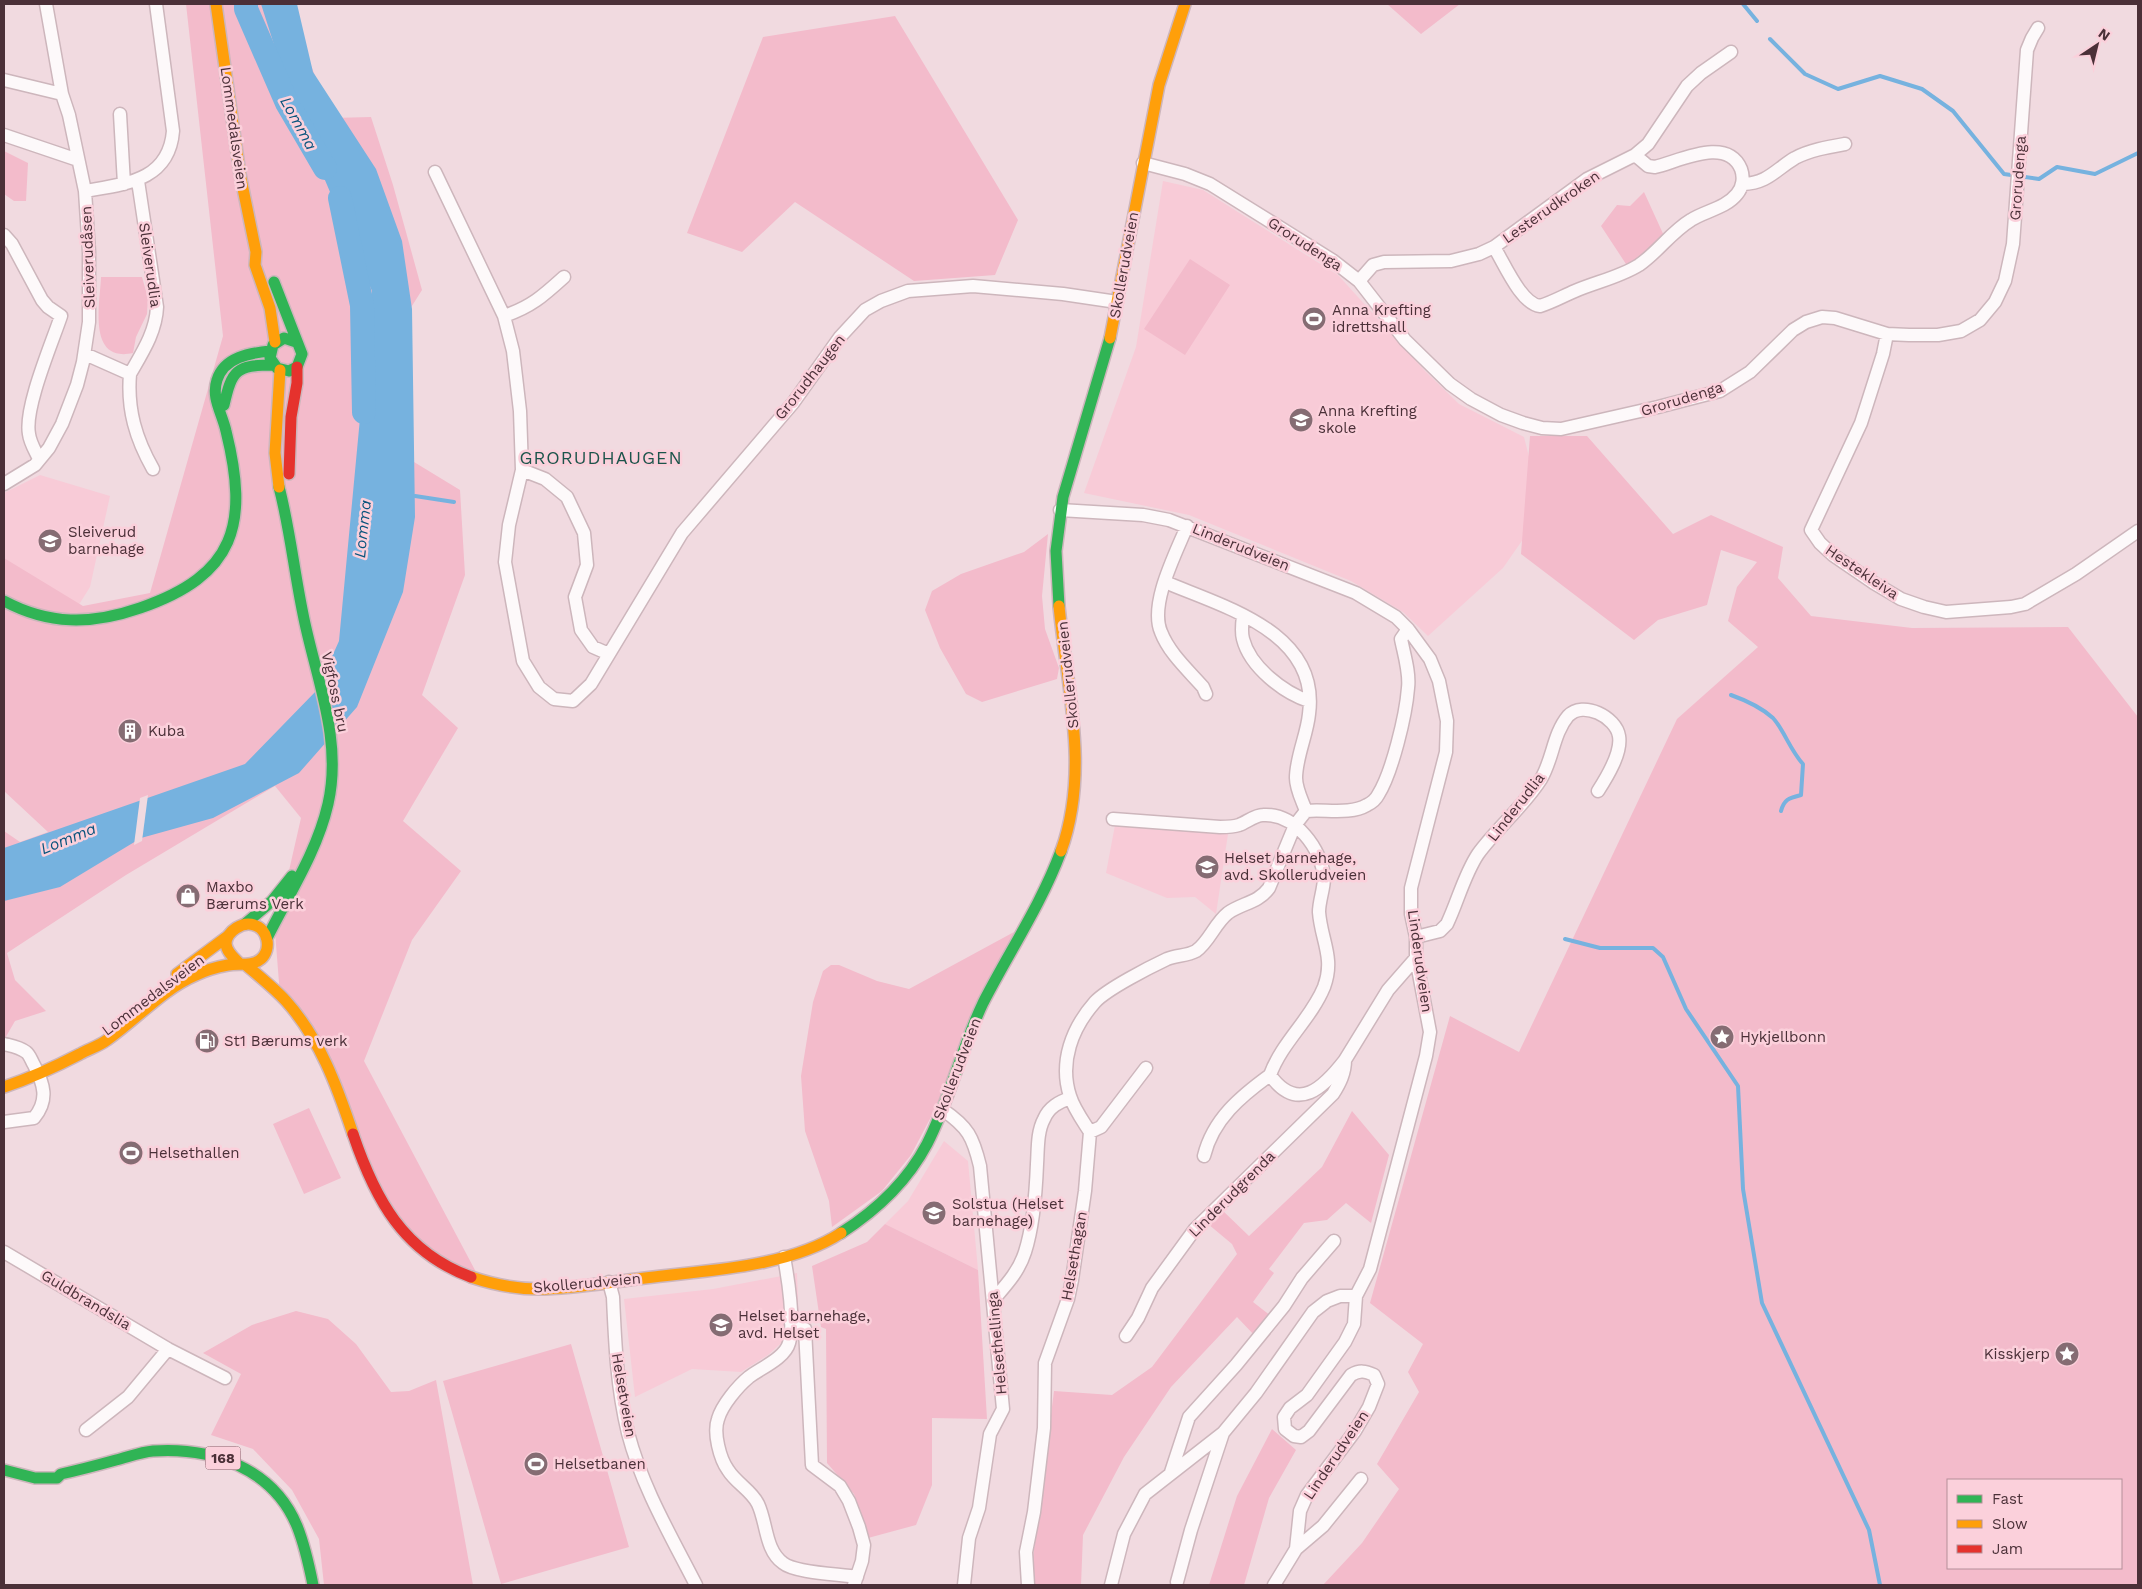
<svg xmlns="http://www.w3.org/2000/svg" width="2142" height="1589" font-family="'Work Sans',sans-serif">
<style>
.built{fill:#f8cbd7}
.green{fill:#f3bbcb;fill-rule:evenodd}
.water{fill:#76b2df}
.pier{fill:#f1dae0}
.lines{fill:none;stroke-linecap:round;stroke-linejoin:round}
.stream{stroke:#76b2df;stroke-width:4}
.river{stroke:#76b2df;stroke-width:24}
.street-casing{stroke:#cdb6bc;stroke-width:15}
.fast-casing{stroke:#cdb6bc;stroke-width:14}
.slow-casing{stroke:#cdb6bc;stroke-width:14}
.jam-casing{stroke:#cdb6bc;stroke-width:14}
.street{stroke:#fdf9fa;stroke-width:12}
.fast{stroke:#30b455;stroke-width:11}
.slow{stroke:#ff9f0a;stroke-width:11}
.jam{stroke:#e5322d;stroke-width:11}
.labels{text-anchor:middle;stroke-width:5;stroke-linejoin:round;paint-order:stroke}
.shield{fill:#fbd0db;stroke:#806069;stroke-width:1}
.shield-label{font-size:14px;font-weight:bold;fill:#4b3038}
.street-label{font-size:15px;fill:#4b3038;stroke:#fbd0db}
.poi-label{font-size:15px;fill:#4b3038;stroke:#fbd0db;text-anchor:start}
.water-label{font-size:16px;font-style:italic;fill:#08537c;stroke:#fbd0db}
.quarter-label{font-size:18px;letter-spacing:1px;fill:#1c544b;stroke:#fbd0db}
</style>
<rect width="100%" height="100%" fill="#f1dae0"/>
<path class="built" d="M1163 181 1203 190 1338 275 1425 371 1459 404 1524 437 1538 493 1526 535 1503 568 1428 636 1403 612 1351 581 1189 515 1084 493 1136 347Z
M40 475 110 496 90 587 75 611 4 588V493Z
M1115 825 1228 834 1216 914 1195 897 1167 898 1106 873Z
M944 1141 968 1161 978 1270 885 1224 908 1201Z
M797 1273 799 1327 768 1355 741 1372 692 1369 635 1397 624 1299 713 1289Z"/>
<path class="green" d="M186 4H293L308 58 332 118 371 117 393 185 422 290 405 317 414 462 460 490 465 575 422 695 458 728 403 821 461 871 412 940 364 1061 476 1272 427 1254 378 1197 312 1037 280 995 275 932 301 818 275 786 126 875 7 953 15 980 46 1011 15 1021 4 1040V831L20 842 48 832 4 791V558L83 606 150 593 223 336Z
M1387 4H1460L1421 34Z
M895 16 1018 220 995 275 914 281 795 202 742 252 687 233 763 37Z
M4 151 28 163 26 201H14L4 194Z
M1644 192 1665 238 1632 263 1626 264 1601 226 1617 205 1630 206Z
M1190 259 1230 285 1185 355 1144 329Z
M101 277H142L148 298 147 314 136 337 133 353C87 363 100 304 101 277Z
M1530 436H1587L1673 534 1711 515 1783 547 1778 578 1811 616 1912 628 2068 627 2138 717V1585H1323L1362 1543 1399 1489 1377 1464 1419 1392 1408 1372 1423 1344 1370 1303 1450 1016 1519 1052 1677 719 1758 647 1728 621 1737 587 1757 562 1721 550 1707 605 1658 620 1634 640 1521 554ZM1948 1480H2121V1568H1948Z
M1048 534 1042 596 1045 629 1059 668 1057 679 982 702 966 694 940 648 925 610 932 591 961 574 1024 552Z
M1014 932 931 1117 911 1155 882 1191 832 1227 829 1201 805 1131 801 1076 813 1002 823 971 831 965H839L877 981 909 989Z
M309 1108 341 1178 304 1194 273 1124Z
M1352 1111 1389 1155 1371 1223 1346 1203 1327 1220 1304 1223 1269 1269 1274 1273 1253 1302 1271 1316 1255 1336 1237 1317 1171 1387 1124 1457 1083 1535 1081 1585H1033L1031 1573 1054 1391 1112 1395 1152 1367 1237 1254 1232 1244 1208 1224 1222 1210 1249 1236 1322 1167Z
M885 1224 978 1270 987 1419 932 1418V1485L916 1525 868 1538 854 1494 827 1463 826 1329 821 1327 812 1266 867 1242Z
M296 1311 328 1319 356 1344 391 1392 409 1391 436 1380 473 1585H324L319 1539 292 1490 253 1449 211 1435 241 1374 203 1353 252 1325Z
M571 1344 629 1547 501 1584 443 1381Z
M1272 1429 1296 1450 1269 1498 1244 1585H1209L1237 1496Z"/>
<path class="water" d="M261 4H297L313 72 376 169 402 241 412 309 415 517 403 592 357 707 299 773 213 818 141 838 60 887 4 901V848L245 764 317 690 339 641 372 291 294 107Z"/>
<path class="pier" d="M148 795 142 841 134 845 140 798Z"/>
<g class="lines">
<path class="stream" d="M1743 4 1757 21
M1770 39 1805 74 1838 89 1880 76 1922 89 1953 111 2004 174 2039 179 2057 167 2095 174 2138 153
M415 496 454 502
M1731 695C1745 700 1762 708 1773 718 1784 730 1790 750 1803 764L1801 795C1789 798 1784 799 1781 811
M1565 939 1600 948H1653L1663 957 1686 1009 1738 1086 1743 1189 1762 1303 1869 1530 1880 1585"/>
<path class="river" d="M246 4V9L287 103 325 168
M340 198 362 305 364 412"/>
<defs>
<path id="street" d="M4 80 62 94
M120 114 124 184
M4 135 78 160
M1143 163 1185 174 1210 184 1332 260 1359 281 1405 340 1450 384 1471 399 1501 415 1523 423 1542 428 1561 429 1658 407 1720 391 1750 372 1793 330 1806 322 1822 317 1835 318 1887 334 1909 335H1938L1961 331 1980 320 1995 302 2005 281 2013 244 2027 50 2032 38 2038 28
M435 172 504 316 513 351 520 411 522 470 509 525 505 562 523 661 539 687 554 699 573 701 591 684 682 533 793 403 840 337 865 310 881 301 908 291 973 286 1063 294 1117 302
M1743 184C1768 183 1775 170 1795 158 1810 150 1828 147 1845 144
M85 191C125 184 169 181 173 131L156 4
M4 235 12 244 42 300 48 307 61 316C52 343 24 408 29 434 30 443 36 452 39 459
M1494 247C1504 263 1521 304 1540 306 1553 302 1563 296 1575 291 1596 282 1620 277 1639 265 1658 252 1671 232 1691 220 1705 211 1726 208 1737 194 1743 187 1744 177 1741 169 1727 136 1680 161 1655 167L1648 166 1635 155
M1359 281 1373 265 1384 262 1451 261 1479 254 1494 247 1587 179 1635 155 1648 144 1687 86 1701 73 1731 52
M504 316C531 307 543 296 564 277
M1887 334 1883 354 1861 423 1811 530 1820 543 1833 555 1874 583 1901 599 1924 607 1946 612 2011 607 2025 604 2076 574 2138 531
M85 354 130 374C127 410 136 439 153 469
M130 374C142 353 156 332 157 307L138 181
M522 470 545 479 567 497 584 533 587 565 575 597 581 630 593 647 609 654
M4 484 35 465 49 448 62 424 77 385 83 362 89 322V252L85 191 69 115 62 94 46 4
M1060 510 1143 515 1169 520 1356 593 1396 617 1408 629 1430 659 1439 681 1447 721 1446 752 1411 888V914L1416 937V958L1430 1032 1426 1056 1370 1269 1356 1296 1354 1324 1345 1342 1307 1395 1290 1408 1284 1417 1285 1429 1294 1436 1301 1437 1309 1431 1351 1375C1360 1370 1365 1371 1374 1375L1378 1384 1369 1407 1355 1431 1307 1495 1300 1511 1296 1549 1274 1585
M1187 526C1176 553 1149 604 1161 632 1169 653 1188 670 1203 687L1206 694
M1165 582C1224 607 1320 632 1309 714 1307 735 1296 757 1296 778 1296 789 1302 800 1306 811
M1243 616C1242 624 1241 632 1243 639 1250 667 1284 693 1309 701
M1113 819 1220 827C1226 827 1233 827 1239 825 1247 822 1255 815 1263 815 1295 813 1322 849 1324 878 1324 889 1319 901 1319 912 1321 940 1335 958 1324 987 1311 1019 1282 1042 1270 1075 1298 1114 1324 1087 1345 1060
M1416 937 1440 931 1447 924C1458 901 1464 875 1478 854 1497 828 1524 806 1541 779 1553 759 1553 734 1568 716 1583 700 1616 717 1619 736 1622 753 1607 777 1598 791
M4 1044C12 1046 19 1047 26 1052 30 1055 31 1060 34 1065 44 1084 49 1100 34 1118L4 1122
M1146 1068 1101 1127 1090 1132C1083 1121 1074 1109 1070 1096 1059 1062 1072 1028 1095 1002 1107 989 1150 967 1167 959 1177 955 1187 956 1196 951 1209 942 1215 923 1228 913 1242 903 1258 903 1269 888L1295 825 1306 811C1325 809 1350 815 1367 805 1371 803 1376 799 1378 795 1392 773 1406 715 1408 688 1410 673 1404 654 1401 639L1408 629
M943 1110C968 1127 973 1137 980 1166L1003 1409 990 1434 979 1508 969 1538 964 1585
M1204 1156C1213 1119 1241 1096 1270 1075
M4 1252 168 1349 225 1378
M784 1257C788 1278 795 1323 789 1343 785 1358 761 1368 749 1377 738 1386 722 1405 718 1419 713 1433 720 1459 728 1470 736 1483 752 1491 758 1504 767 1523 765 1550 783 1563 795 1573 839 1574 857 1577
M609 1282 613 1297C615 1343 617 1388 628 1433 642 1487 671 1536 696 1585
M994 1299C1007 1284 1019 1271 1025 1252 1033 1227 1036 1190 1037 1164 1038 1149 1037 1132 1044 1119 1049 1107 1059 1102 1070 1098
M791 1323 805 1329 812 1465 840 1486 849 1501 859 1527 864 1545 862 1561 854 1585
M1126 1336 1138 1318 1152 1288 1195 1229 1333 1094C1340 1083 1345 1073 1345 1060L1388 990 1416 958
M86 1430 128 1397 168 1349
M1171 1472 1189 1417 1236 1365 1284 1306 1302 1278 1334 1241
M1296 1549 1323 1526 1361 1479
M1177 1582 1191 1530 1223 1433 1256 1393 1313 1312 1327 1301 1340 1296H1356
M1028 1585 1026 1552 1034 1512 1044 1428 1045 1363 1068 1299 1072 1280 1085 1191 1090 1132
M1111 1585 1124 1534 1145 1494 1223 1433"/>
<path id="fast" d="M274 282 302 354 297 367 289 371 277 368 270 358 273 345 284 338 296 342
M224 405C232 370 236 365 273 365
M4 601C49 625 91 625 140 608 236 575 249 524 226 431 222 413 211 398 217 380 224 357 250 353 270 351
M1059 606 1056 551 1063 497 1110 338
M245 924 272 901 292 876
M267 938C289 894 317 852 328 804 343 739 315 676 303 614 294 571 290 529 279 487
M841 1233C877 1210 907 1182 927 1144 950 1099 961 1049 983 1003 1009 952 1041 905 1061 851
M4 1470 35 1478H57L61 1474C79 1470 98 1465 116 1460 128 1457 141 1452 153 1451 212 1447 273 1468 297 1526 305 1546 309 1565 313 1585"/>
<path id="slow" d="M216 4 240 174 256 252 255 265 270 308 275 342
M1110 338 1159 85 1185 4
M279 487 275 453 280 370
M1059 606C1067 688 1090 771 1061 851
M246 965C260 977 274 988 286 1001 320 1039 337 1086 353 1134
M177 974 228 936
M4 1087C31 1078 55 1067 80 1054 89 1049 99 1046 107 1040 137 1019 163 989 196 975 206 970 217 967 228 965 239 963 252 967 261 959 272 949 268 929 254 925 243 921 227 931 226 943 226 951 233 957 238 962
M471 1277C492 1284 516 1289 539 1289 574 1289 610 1282 645 1278 707 1270 787 1268 841 1233"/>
<path id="jam" d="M289 474 291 417 297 383V367
M353 1134C375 1199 403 1252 471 1277"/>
</defs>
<use href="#street" class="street-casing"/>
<use href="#fast" class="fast-casing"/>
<use href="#slow" class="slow-casing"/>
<use href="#jam" class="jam-casing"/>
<use href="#street" class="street"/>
<use href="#fast" class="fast"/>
<use href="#slow" class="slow"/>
<use href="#jam" class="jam"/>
</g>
<defs>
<symbol id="stadium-disc" viewBox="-11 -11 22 22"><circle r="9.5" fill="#856c73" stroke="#fbd0db"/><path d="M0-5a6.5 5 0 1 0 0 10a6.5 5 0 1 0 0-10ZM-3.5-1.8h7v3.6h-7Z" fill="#fff"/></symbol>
<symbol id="school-disc" viewBox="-11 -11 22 22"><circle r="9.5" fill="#856c73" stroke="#fbd0db"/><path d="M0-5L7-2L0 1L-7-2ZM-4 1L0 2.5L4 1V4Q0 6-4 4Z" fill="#fff"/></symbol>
<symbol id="building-disc" viewBox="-11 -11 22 22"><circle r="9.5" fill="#856c73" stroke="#fbd0db"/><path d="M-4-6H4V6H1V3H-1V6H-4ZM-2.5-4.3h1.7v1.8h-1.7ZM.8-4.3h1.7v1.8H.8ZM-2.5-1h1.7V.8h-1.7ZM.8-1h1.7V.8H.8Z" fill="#fff"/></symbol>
<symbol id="shop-disc" viewBox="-11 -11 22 22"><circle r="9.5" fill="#856c73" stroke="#fbd0db"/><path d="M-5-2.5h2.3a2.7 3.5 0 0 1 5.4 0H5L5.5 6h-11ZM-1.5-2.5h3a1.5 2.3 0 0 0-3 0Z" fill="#fff"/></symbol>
<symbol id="sight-disc" viewBox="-11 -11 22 22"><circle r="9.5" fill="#856c73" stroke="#fbd0db"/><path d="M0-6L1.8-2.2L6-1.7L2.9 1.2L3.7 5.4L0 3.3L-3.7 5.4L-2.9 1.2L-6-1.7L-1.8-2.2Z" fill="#fff"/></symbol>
<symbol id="fuel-disc" viewBox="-11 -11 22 22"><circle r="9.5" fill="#856c73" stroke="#fbd0db"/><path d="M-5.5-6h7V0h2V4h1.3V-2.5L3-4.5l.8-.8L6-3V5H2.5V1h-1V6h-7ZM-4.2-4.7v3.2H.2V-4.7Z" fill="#fff"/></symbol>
</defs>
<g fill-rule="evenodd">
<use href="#stadium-disc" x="1300" y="305" width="28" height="28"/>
<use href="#school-disc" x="1287" y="406" width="28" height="28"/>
<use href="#school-disc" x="36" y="527" width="28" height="28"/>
<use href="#building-disc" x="116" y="717" width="28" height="28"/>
<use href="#school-disc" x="1193" y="853" width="28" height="28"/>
<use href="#shop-disc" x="174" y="882" width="28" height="28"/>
<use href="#sight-disc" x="1708" y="1023" width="28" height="28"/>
<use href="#fuel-disc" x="193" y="1027" width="28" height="28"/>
<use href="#stadium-disc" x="117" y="1139" width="28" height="28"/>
<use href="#school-disc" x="920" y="1199" width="28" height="28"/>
<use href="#school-disc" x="707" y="1311" width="28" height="28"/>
<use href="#sight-disc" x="2053" y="1340" width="28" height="28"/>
<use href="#stadium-disc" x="522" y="1450" width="28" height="28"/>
</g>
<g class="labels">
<rect class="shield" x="205.5" y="1446.5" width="35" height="23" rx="4"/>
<g class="shield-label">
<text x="223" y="1463">168</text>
</g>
<g class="street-label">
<text transform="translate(234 128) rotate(82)" y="5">Lommedalsveien</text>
<text transform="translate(2018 178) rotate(-86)" y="5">Grorudenga</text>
<text transform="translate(1551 207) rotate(-35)" y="5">Lesterudkroken</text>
<text transform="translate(1305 244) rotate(33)" y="5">Grorudenga</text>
<text transform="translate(88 257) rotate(-92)" y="5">Sleiverudåsen</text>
<text transform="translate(150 265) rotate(82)" y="5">Sleiverudlia</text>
<text transform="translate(1124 265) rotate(-80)" y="5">Skollerudveien</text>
<text transform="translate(810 377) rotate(-52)" y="5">Grorudhaugen</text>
<text transform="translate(1682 399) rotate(-17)" y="5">Grorudenga</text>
<text transform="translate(1241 547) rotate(22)" y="5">Linderudveien</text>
<text transform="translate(1862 572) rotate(34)" y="5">Hestekleiva</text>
<text transform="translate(1068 675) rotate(-96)" y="5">Skollerudveien</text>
<text transform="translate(335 692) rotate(78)" y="5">Vigfoss bru</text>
<text transform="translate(1516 807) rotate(-52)" y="5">Linderudlia</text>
<text transform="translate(1420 961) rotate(82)" y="5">Linderudveien</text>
<text transform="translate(153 995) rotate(-37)" y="5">Lommedalsveien</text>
<text transform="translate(957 1069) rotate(-69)" y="5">Skollerudveien</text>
<text transform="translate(1232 1194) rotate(-45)" y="5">Linderudgrenda</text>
<text transform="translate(1074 1256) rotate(-80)" y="5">Helsethagan</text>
<text transform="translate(587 1283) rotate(-5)" y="5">Skollerudveien</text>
<text transform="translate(86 1300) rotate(31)" y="5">Guldbrandslia</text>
<text transform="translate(997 1343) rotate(-95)" y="5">Helsethellinga</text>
<text transform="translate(624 1395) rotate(80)" y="5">Helsetveien</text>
<text transform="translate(1336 1455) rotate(-56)" y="5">Linderudveien</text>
</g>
<g class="poi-label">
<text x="1332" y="315">Anna Krefting<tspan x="1332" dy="17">idrettshall</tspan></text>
<text x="1318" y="416">Anna Krefting<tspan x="1318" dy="17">skole</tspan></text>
<text x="68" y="537">Sleiverud<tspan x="68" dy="17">barnehage</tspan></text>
<text x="148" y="736">Kuba</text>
<text x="1224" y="863">Helset barnehage,<tspan x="1224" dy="17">avd. Skollerudveien</tspan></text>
<text x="206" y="892">Maxbo<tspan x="206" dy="17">Bærums Verk</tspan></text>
<text x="1740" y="1042">Hykjellbonn</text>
<text x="224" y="1046">St1 Bærums verk</text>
<text x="148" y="1158">Helsethallen</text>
<text x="952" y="1209">Solstua (Helset<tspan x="952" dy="17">barnehage)</tspan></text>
<text x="738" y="1321">Helset barnehage,<tspan x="738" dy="17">avd. Helset</tspan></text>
<text x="2050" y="1359" text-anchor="end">Kisskjerp</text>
<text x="554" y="1469">Helsetbanen</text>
</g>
<g class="water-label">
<text transform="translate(299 123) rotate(61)" y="6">Lomma</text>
<text transform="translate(362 529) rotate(-84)" y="6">Lomma</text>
<text transform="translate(68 838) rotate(-22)" y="6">Lomma</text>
</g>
<g class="quarter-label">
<text x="601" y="464">GRORUDHAUGEN</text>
</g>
</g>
<rect width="2142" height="1589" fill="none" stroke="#4b3038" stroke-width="10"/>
<rect x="1947" y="1479" width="175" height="90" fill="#fbd0db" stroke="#b5909a"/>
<rect x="1957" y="1495" width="25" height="8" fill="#30b455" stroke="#b5909a"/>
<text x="1992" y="1504" font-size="15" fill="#4b3038">Fast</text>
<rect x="1957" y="1520" width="25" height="8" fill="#ff9f0a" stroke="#b5909a"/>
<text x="1992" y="1529" font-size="15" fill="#4b3038">Slow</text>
<rect x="1957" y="1545" width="25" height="8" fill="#e5322d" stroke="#b5909a"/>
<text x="1992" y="1554" font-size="15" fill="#4b3038">Jam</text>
<g transform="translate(2097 45) rotate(35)" stroke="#fbd0db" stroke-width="4" paint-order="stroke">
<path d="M0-4L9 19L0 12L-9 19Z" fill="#4b3038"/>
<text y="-8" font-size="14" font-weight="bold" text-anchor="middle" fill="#4b3038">N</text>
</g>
</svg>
